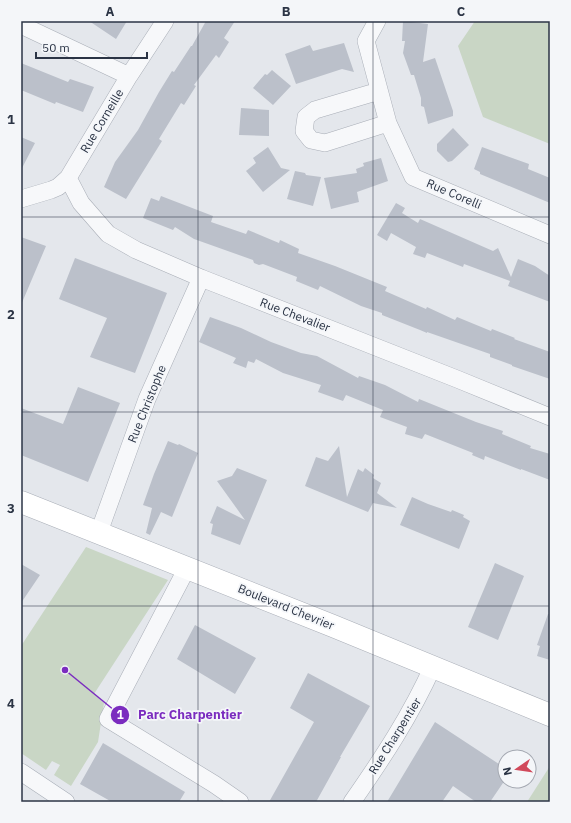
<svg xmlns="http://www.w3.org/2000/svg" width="571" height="823" font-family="'IBM Plex Sans',sans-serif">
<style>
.green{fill:#c9d6c5}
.building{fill:#bbc0ca}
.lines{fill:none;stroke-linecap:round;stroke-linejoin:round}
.street-casing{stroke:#a9aeb7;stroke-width:18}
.secondary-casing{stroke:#a9aeb7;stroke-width:23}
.street{stroke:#f7f8fa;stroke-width:17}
.secondary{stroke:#fff;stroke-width:22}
.grid{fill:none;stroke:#2b3445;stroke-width:1;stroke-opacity:0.55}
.labels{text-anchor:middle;stroke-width:3.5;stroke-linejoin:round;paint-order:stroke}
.street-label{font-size:12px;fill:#2b3445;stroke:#f4f6f9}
.leader{fill:none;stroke:#7b2cbf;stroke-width:1.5}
.callout-dot{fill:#7b2cbf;stroke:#f4f6f9;stroke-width:1.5}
.mark-label{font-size:12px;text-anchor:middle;font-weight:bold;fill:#fff}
.callout-label{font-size:13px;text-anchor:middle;font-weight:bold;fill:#7b2cbf;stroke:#f4f6f9;stroke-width:3.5;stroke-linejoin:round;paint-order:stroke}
.neatline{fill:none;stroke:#2b3445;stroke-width:1.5}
.grid-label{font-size:13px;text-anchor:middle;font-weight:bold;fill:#2b3445}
</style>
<rect width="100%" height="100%" fill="#e4e7ec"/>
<path class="green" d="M475 21H550V144L483 117 458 46Z
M86 547 168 580 94 694 104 703 98 742 71 786 54 775 60 765 52 761 46 770 21 753V646Z
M550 766V802H527Z"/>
<path class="building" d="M89 21H127L116 39Z
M206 21H235L224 38 229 42 219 58 216 55 194 85 196 86 184 105 181 103 159 139 162 141 126 199 104 187 115 162 138 130 159 92 172 71 174 72 191 46H192Z
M403 21 428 24 423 62 435 58 453 111V116L428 124 424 107 421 106V98L414 75H411L403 53 405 41H402Z
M344 43 354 72 342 69 296 84 285 54 310 45 313 51Z
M21 63 68 82 70 79 94 87 83 112 56 102 55 104 21 90Z
M272 70 291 86 273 105 253 88 265 74 267 75Z
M241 108 269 110V136L239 135Z
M453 128 469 145 452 161 448 162 437 151V144Z
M21 137 35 143 21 170Z
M268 147 281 168 290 170 263 192 246 171 256 163 253 158Z
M482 147 529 164 528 169 550 178V203L480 174V172L474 169Z
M381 158 388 181 357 192 359 202 331 209 324 178 357 173 356 169 364 166 363 163Z
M295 171 305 173 306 175 321 177 313 206 287 199Z
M161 196 213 216 211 222 246 234 248 230 279 243 280 240 299 249 298 253 335 266 387 287 385 291 426 309 427 307 455 320 457 317 491 331 492 329 515 338 514 339 550 352V379L512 366V365L490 357V354L427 332V333L420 330 382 315V313L361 306 320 286 318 290 296 281 297 277 263 264 259 265 254 263 253 260 194 239 175 227 173 230 143 218 151 198 159 201Z
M396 203 405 208 402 213 418 223 420 219 493 251 498 248 511 277 518 259 535 266 550 276V302L508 286 510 281 464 264 463 267 427 253 425 258 413 254 416 247 391 233 387 241 377 235Z
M21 237 46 246 21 305Z
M75 258 167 293 135 373 90 357 107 318 59 299Z
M210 317 241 328 271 342 301 353 317 356 358 378 359 376 385 385 418 402 419 399 476 422 503 431 502 434 531 446 530 448 550 454V480L521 469V470L485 456 484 460 472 455 473 453 425 434 422 439 405 434 407 427 380 417 383 410 346 395 343 401 318 392 321 385 283 373 256 359 254 363 248 361 246 368 233 363 236 358 199 342Z
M78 387 120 403 88 482 21 455V408L63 424Z
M168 441 178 445 179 444 198 453 172 517 161 512 150 535 146 533 152 508 143 505 154 474Z
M339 446 347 497 358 469 363 472 365 468 374 475 373 478 381 483 377 493 397 508 373 503 368 512 305 486 316 457 328 461Z
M237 468 267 480 240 545 211 534 213 524 210 523 217 506 245 520 217 481 232 476Z
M412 497 428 504 451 512 452 510 464 515 463 517 470 521 459 549 400 525Z
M495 563 524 576 498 640 468 627Z
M21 564 40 575 21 603Z
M548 614H550V660L537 656 540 646 537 645Z
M195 625 256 658 235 694 177 659Z
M308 673 370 706 340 757H341L316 802H269L314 722 290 708Z
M435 722 505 768V780L490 802H476L453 786 442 802H387Z
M103 743 185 792 179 802H112L80 784Z"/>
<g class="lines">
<defs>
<path id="street" d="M377 21 366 41 388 123 413 177 550 235
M21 25 129 76
M379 91 315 110 306 117 304 131 311 140 325 143 388 123
M68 178 81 203 108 234 136 250 201 278 457 379 550 417
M21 199 51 190 58 187 68 178 129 76 165 21
M99 532 147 399 201 278
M187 568 108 719 214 784 240 802
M21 772 66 802
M352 802C382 759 411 715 433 666"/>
<path id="secondary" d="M21 502 333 626 550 715"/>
</defs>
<use href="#street" class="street-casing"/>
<use href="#secondary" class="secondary-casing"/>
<use href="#street" class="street"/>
<use href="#secondary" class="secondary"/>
</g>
<path class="grid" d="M198 21V802M373 21V802M21 217H550M21 412H550M21 606H550"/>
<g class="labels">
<g class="street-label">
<text transform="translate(102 121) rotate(-59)" y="4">Rue Corneille</text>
<text transform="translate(454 194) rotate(23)" y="4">Rue Corelli</text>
<text transform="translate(295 315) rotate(21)" y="4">Rue Chevalier</text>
<text transform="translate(147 404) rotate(-68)" y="4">Rue Christophe</text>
<text transform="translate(286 607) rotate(22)" y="4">Boulevard Chevrier</text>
<text transform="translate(395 736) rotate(-58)" y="4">Rue Charpentier</text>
</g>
</g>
<path class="leader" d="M65 670L120 715"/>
<g class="callout-dot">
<circle cx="65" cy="670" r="4"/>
<circle cx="120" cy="715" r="10"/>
</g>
<g class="mark-label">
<text x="120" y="719">1</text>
</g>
<g class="callout-label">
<text x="190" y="719">Parc Charpentier</text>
</g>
<rect width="571" height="823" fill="none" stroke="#f4f6f9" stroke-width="44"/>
<g transform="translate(517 769) rotate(257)"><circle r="19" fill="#f4f6f9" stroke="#a4a8b1"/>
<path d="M0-3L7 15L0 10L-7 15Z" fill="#d1495b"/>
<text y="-6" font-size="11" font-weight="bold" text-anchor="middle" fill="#2b3445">N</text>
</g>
<path d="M36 52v6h111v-6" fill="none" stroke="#2b3445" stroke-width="2"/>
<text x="42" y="52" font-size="12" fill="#2b3445" stroke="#f4f6f9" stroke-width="3" paint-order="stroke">50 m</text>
<rect x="22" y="22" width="527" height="779" class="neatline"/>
<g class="grid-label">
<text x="110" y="16">A</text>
<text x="286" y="16">B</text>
<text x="461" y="16">C</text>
<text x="11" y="124">1</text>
<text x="11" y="319">2</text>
<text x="11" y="513">3</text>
<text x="11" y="708">4</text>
</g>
</svg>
